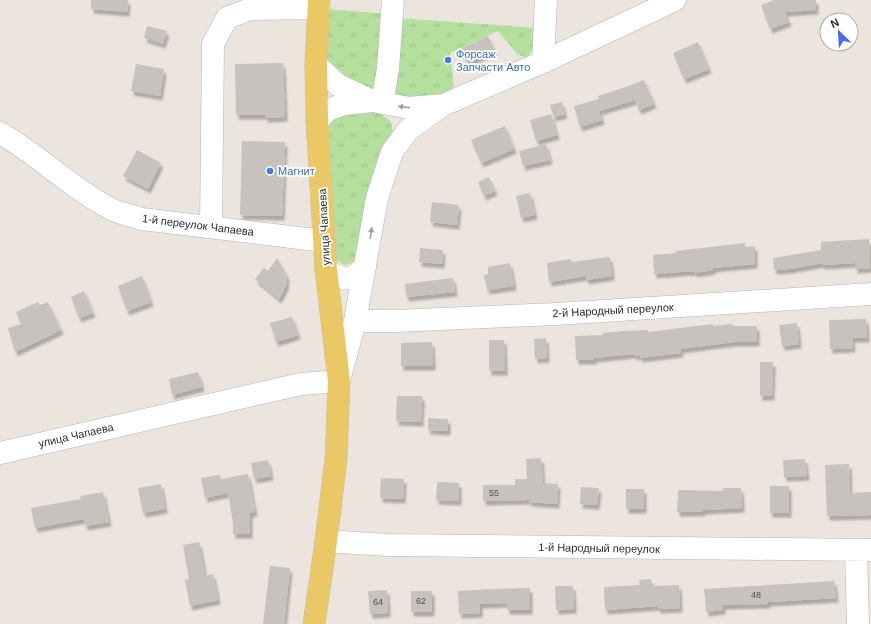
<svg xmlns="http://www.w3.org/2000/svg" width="871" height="624" font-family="Arial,sans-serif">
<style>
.grass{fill:url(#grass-tufts)}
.building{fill:#c7c2bd;filter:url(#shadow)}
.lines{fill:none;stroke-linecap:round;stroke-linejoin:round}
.minor-casing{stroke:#b1b4bd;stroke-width:23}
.major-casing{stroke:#c4c4c4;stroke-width:23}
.minor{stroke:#fff;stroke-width:22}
.major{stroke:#e9c865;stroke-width:22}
.oneway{fill:#a0a0a0}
.shop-dot{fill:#3f7fe0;stroke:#fff;stroke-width:1.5}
.labels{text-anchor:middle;stroke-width:3.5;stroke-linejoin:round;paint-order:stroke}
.number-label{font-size:9px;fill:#525150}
.shop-label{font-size:11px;fill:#366cbe;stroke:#fff;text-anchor:start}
.street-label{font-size:11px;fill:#2b2b2b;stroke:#fff}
</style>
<defs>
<pattern id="grass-tufts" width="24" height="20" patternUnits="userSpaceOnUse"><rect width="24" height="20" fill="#b5df9d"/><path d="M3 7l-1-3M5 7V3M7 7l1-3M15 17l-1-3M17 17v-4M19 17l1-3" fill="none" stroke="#9cc087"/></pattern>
<filter id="shadow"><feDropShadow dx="2.5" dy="4.5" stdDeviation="1" flood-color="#0004"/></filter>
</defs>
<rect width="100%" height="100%" fill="#ece5dd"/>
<path class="grass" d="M327 9 387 14 398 18 537 28 533 49 527 58 517 54 498 31 450 53 454 86 447 93 435 95 403 97 345 83 325 64Z
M347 109 379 112 391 122 393 133 355 262 345 265 336 260 333 250 328 127 337 116Z"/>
<path class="building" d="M91 0H128L127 12 91 9Z
M774 0H816V10L785 12 789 22 770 29 761 5Z
M147 26 167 31 163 44 144 38Z
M488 36 494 50 467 63 460 49Z
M698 42 709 69 684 79 673 53Z
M283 63 285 117 265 118V115H236L235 64Z
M136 64 164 69 160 96 131 91Z
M644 80 654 104 639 110 635 100 599 111 602 120 580 127 574 106 599 99 598 96 629 86Z
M562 102 565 114 554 117 550 105Z
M551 114 557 135 536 141 530 120Z
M505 126 514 149 481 163 471 140Z
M242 141 285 142 282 216 240 215Z
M546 144 550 160 523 166 519 151Z
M137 150 161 163 148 189 123 176Z
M489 177 495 191 484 196 478 182Z
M530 193 535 215 521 218 516 196Z
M432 202 459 205 457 225 430 222Z
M869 239 870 268 855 269V263L822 265V263L790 269 774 270 773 258 821 250V242Z
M745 243V247L755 246V264L713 268V270L695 273 694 271 654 274 653 255 676 253V251Z
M420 248 443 250 442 264 419 262Z
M610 257 612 276 586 280V276L549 282 547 263 571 259V262Z
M277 258 287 276 286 286 279 299 255 279 264 268 268 271Z
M510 263 514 286 487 290 484 275 488 274V267Z
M142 276 151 302 127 311 118 286Z
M453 278 455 292 406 297 405 284Z
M84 291 93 313 79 318 71 297Z
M38 302 40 305 48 302 61 330 15 352 8 328 21 324 16 312Z
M292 317 298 335 276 342 270 323Z
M866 319 867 338H852L853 348 830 349 829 320Z
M797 323 799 344 782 346 779 325Z
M713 324V326L732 324 733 326H757V342H734L680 349 681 353 640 358V355L634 356V354L594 358V360H576L575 336 603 335 602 333 624 331 648 330V332Z
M546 338 547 358 535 359 534 339Z
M489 340H504L505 371H489Z
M432 342 433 366H401V343Z
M760 362H773L772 396H760Z
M198 372 202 387 172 395 169 379Z
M397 396H422L421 422 396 421Z
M428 418 448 419V431L428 430Z
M541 458 543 483 558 484 557 504 529 502V500L483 501V485H515V479H527L526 459Z
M805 459 807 476 784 477 783 460Z
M268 460 271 476 254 479 251 463Z
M849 464 850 493 871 492V515L827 516 825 465Z
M248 474 255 512 250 513V534H233V523L228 493 205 498 201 478 220 475 221 479Z
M381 478 404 479 403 499 380 498Z
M437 482 459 483V501L436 500Z
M161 484 165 509 143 513 138 488Z
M770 486H789V513H770Z
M581 487 599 488 597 505 580 504Z
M723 488H741L742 508 703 510 702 512H677L678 490 723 491Z
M626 489H644V509H626Z
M103 492 109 522 85 526 84 519 35 528 31 508 81 499 80 496Z
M199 542 205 576 213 574 218 600 190 606 185 580 189 579 183 545Z
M270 566 290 568 284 624H263Z
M651 579 652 586 679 585 680 608 658 609V606L605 610 604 587 640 585 639 580Z
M834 581 836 598 768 602V604L723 605V610L706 612 704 589Z
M555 586H573L574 609 556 610Z
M530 588V610H507V603L480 604V613L459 614 458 591 493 589Z
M387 590 388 613 370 614 368 591Z
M411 591H432V612H411Z"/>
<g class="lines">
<defs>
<path id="minor" d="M543 62 546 0
M316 65 338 85 372 101
M382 103 388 69 393 0
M317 121 328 110 344 104 373 101 409 108 443 105
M0 133C40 156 72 189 113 210 122 214 133 216 142 219L324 241
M211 227 213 44 227 18 250 9 319 8
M326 270C346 281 348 282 365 267
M355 321H395L556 314 871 294
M0 453 301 384 339 381 355 321 377 198 392 152 408 130 443 105 543 62 675 0
M326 541 387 545 871 550
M856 550 858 624"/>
<path id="major" d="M314 624 326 541 336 459 339 381 326 270 317 121 316 65 319 0"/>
</defs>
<use href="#minor" class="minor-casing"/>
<use href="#major" class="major-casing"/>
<use href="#minor" class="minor"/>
<use href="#major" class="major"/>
</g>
<defs><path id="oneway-solid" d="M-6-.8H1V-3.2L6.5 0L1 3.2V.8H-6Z"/></defs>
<g class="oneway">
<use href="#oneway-solid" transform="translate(404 107) rotate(-173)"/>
<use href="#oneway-solid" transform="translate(371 233) rotate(-81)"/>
</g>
<g class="shop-dot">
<circle cx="448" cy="60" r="4"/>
<circle cx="270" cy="171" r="4"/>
</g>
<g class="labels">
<g class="number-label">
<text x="494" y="496">55</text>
<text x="756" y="598">48</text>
<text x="421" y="604">62</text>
<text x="378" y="605">64</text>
</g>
<g class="shop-label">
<text x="456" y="58">Форсаж<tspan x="456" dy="13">Запчасти Авто</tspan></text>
<text x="278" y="175">Магнит</text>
</g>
<g class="street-label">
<text transform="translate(198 225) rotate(7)" y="4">1-й переулок Чапаева</text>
<text transform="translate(324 227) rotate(-93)" y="4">улица Чапаева</text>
<text transform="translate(613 310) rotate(-3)" y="4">2-й Народный переулок</text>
<text transform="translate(76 435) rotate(-13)" y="4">улица Чапаева</text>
<text transform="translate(599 548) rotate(1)" y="4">1-й Народный переулок</text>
</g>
</g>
<g transform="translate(839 32) rotate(335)"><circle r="19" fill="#ffffff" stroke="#aaaaaa"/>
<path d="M0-3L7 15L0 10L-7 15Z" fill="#4669f0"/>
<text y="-6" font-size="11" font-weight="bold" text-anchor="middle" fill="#2b2b2b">N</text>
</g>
</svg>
